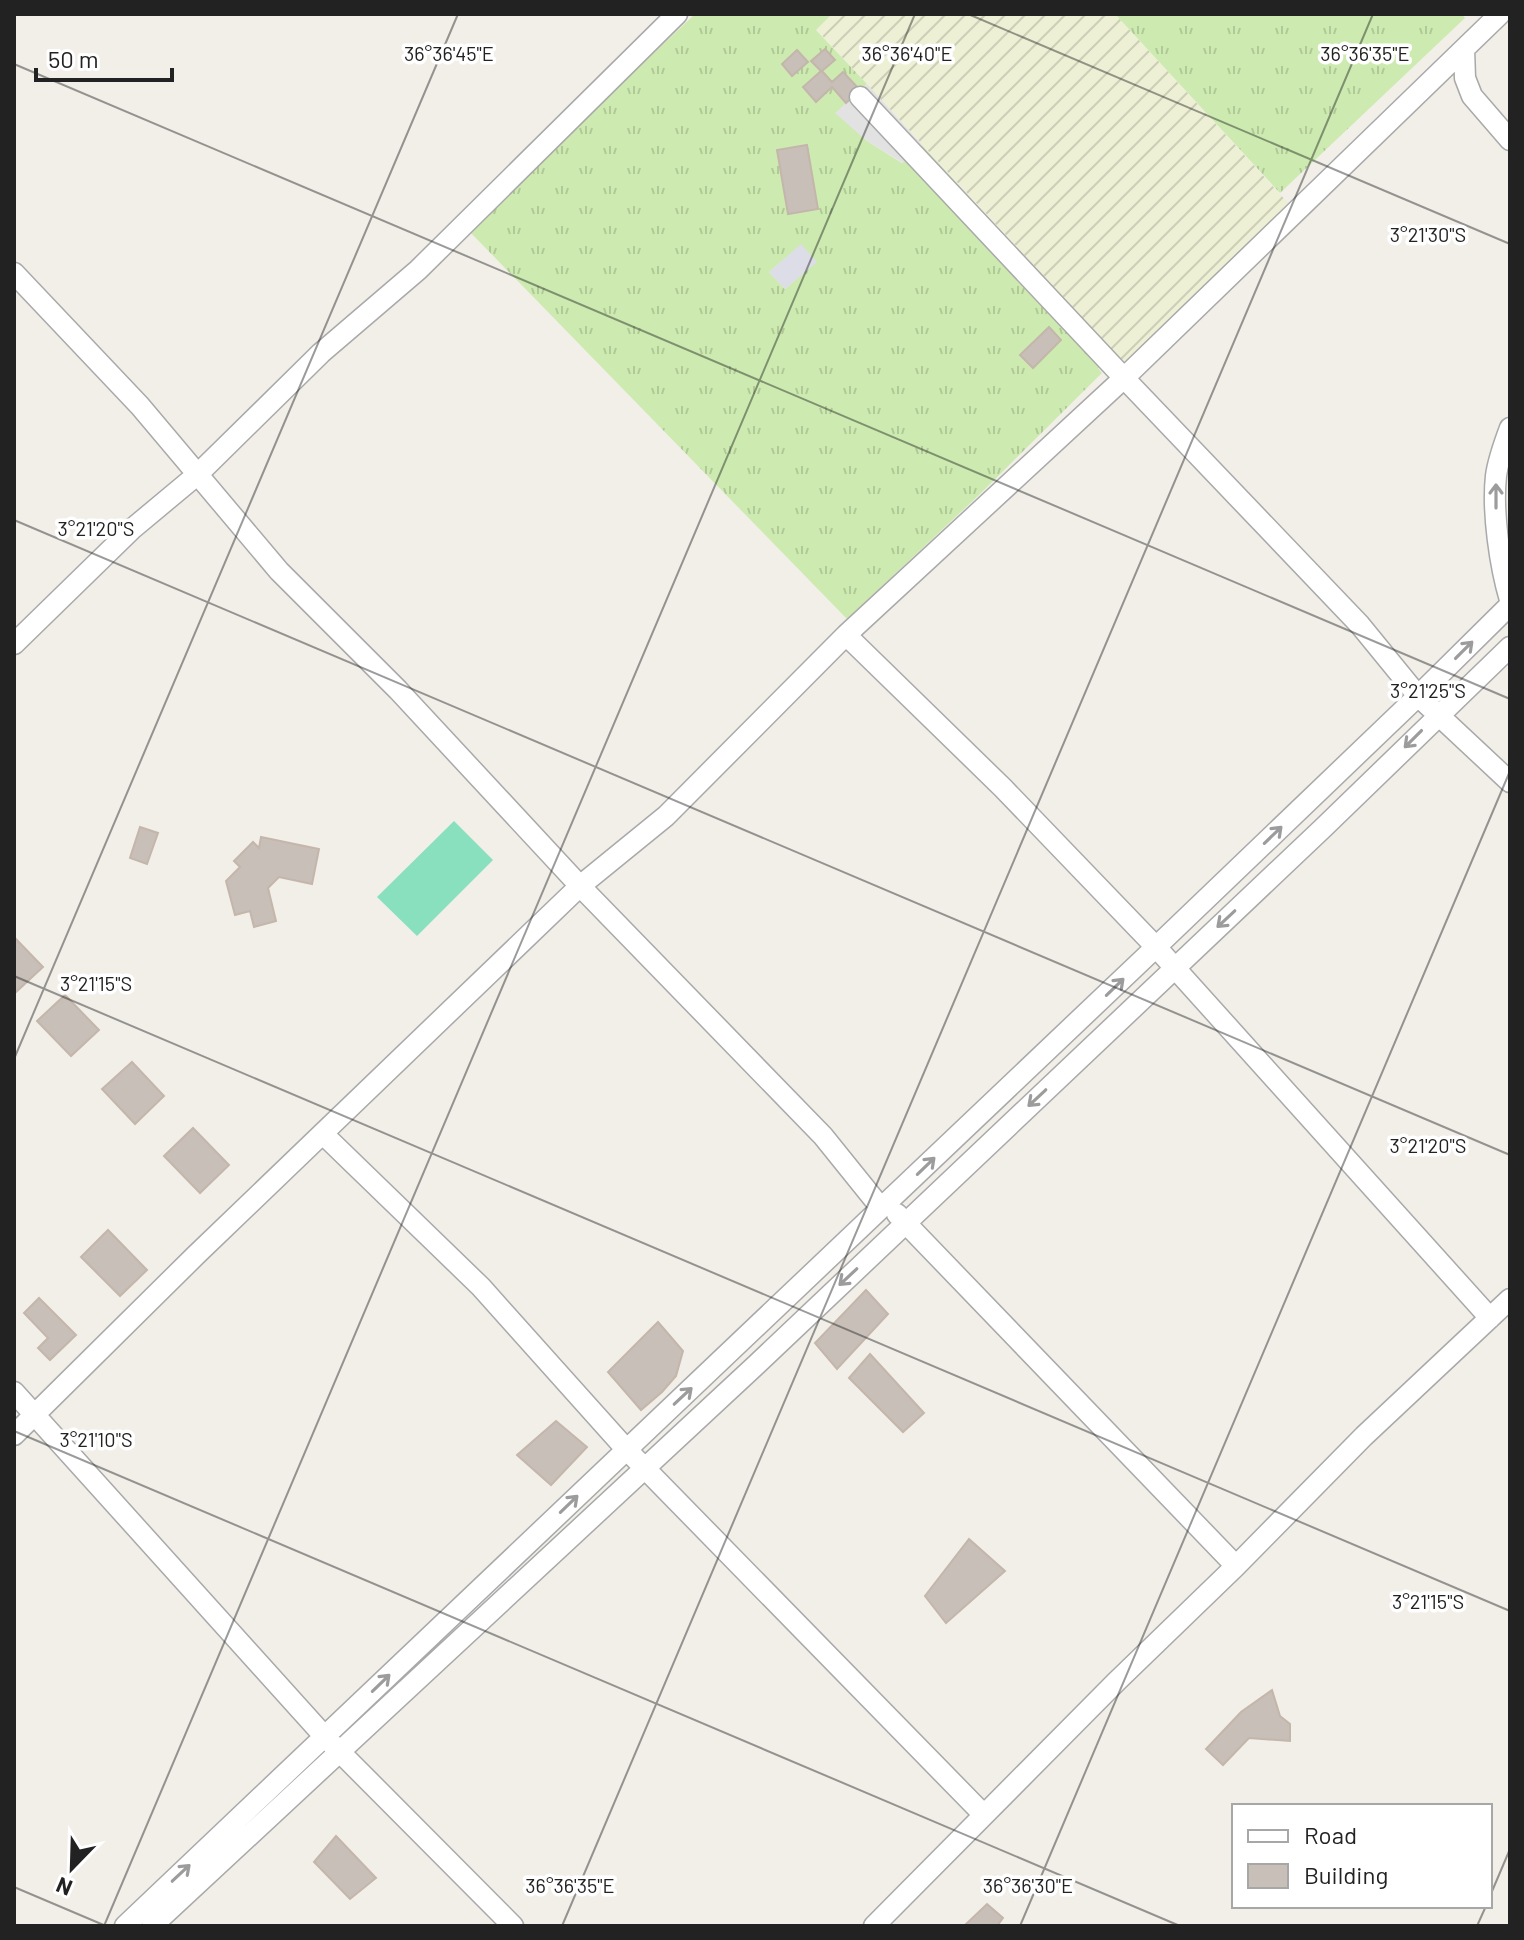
<svg xmlns="http://www.w3.org/2000/svg" width="1524" height="1940" font-family="Barlow,sans-serif">
<style>
.farmland{fill:url(#farmland-furrows)}
.grass{fill:url(#grass-tufts);fill-rule:evenodd}
.pitch{fill:#88e0be}
.parking{fill:#e2e2e2}
.plaza{fill:#dddde8}
.building{fill:#c7bfb8;stroke:#c4b6ab;stroke-width:2}
.lines{fill:none;stroke-linecap:round;stroke-linejoin:round}
.street-casing{stroke:#a9a9a9;stroke-width:23}
.street{stroke:#fff;stroke-width:20}
.oneway{stroke:#9c9c9c}
.ticks{fill:none;stroke:#222;stroke-width:2;stroke-opacity:0.45}
.ticks-label{font-size:20px;text-anchor:middle;fill:#222;stroke:#fff;stroke-width:7;stroke-linejoin:round;paint-order:stroke}
</style>
<defs>
<pattern id="farmland-furrows" width="10" height="10" patternUnits="userSpaceOnUse" patternTransform="scale(2)"><rect width="10" height="10" fill="#eef0d5"/><path d="M-1 1l2-2M0 10L10 0M9 11l2-2" fill="none" stroke="#ccceb7"/></pattern>
<pattern id="grass-tufts" width="24" height="20" patternUnits="userSpaceOnUse" patternTransform="scale(2)"><rect width="24" height="20" fill="#cdebb0"/><path d="M3 7l-1-3M5 7V3M7 7l1-3M15 17l-1-3M17 17v-4M19 17l1-3" fill="none" stroke="#b0c997"/></pattern>
</defs>
<rect width="100%" height="100%" fill="#f2efe9"/>
<path class="farmland" d="M832 14H1115L1290 205 1129 360H1121L816 29Z"/>
<path class="grass" d="M695 14H832L816 30 867 84 860 90 843 72 832 82 822 71 835 60 825 49 812 61 821 71 803 88 816 101 832 87 846 103 836 113 867 141 902 163 922 145 1114 354 1098 368 1102 373 980 494 847 619 467 229ZM807 145 818 209 788 214 777 150ZM801 245 816 262 785 289 769 272Z
M1115 14H1462L1465 18 1280 193Z"/>
<path class="pitch" d="M454 821 493 860 417 936 377 897Z"/>
<path class="parking" d="M867 84 922 145 903 163 867 141 835 113Z"/>
<path class="plaza" d="M801 244 817 262 785 289 769 272Z"/>
<path class="building" d="M825 49 835 60 822 71 832 82 843 72 860 90 846 103 832 87 816 102 803 87 821 71 811 61Z
M797 50 808 62 792 76 782 64Z
M807 145 818 209 788 214 777 150Z
M1049 327 1061 340 1033 368 1020 355Z
M140 827 158 833 147 864 130 858Z
M261 837 319 849 312 884 279 877 268 888 276 921 254 927 250 911 235 915 226 881 240 867 234 861 253 842 259 848Z
M14 937 43 967 14 994Z
M65 995 99 1030 71 1056 37 1021Z
M132 1062 164 1096 135 1124 102 1089Z
M193 1128 229 1165 200 1193 164 1156Z
M108 1230 147 1270 120 1296 81 1257Z
M866 1290 888 1314 837 1369 815 1343Z
M39 1298 76 1335 50 1360 38 1348 48 1338 24 1313Z
M658 1322 683 1351 676 1376 662 1392 641 1410 608 1372Z
M870 1354 924 1413 903 1432 849 1378Z
M556 1421 587 1447 551 1485 517 1455Z
M969 1539 1005 1571 946 1623 925 1596Z
M1272 1690 1280 1716 1290 1724V1741L1249 1738 1223 1765 1206 1749 1241 1712Z
M336 1836 376 1878 350 1899 314 1862Z
M987 1904 1003 1918 997 1926H964Z"/>
<g class="lines">
<defs>
<path id="street" d="M1464 49 1465 78 1472 96 1510 140
M860 97 1124 378 1360 625 1418 696 1510 782
M14 273 140 406 279 571 398 690 580 886 823 1136 881 1208
M1510 428C1504 444 1498 460 1496 476 1492 512 1500 566 1510 600
M846 635 1003 788 1156 947 1490 1318
M14 644 132 529 198 474 321 353 418 270 677 14
M323 1134 481 1287 626 1449 984 1815
M897 1214 1236 1566
M14 1392 325 1737 513 1926
M14 1435 196 1255 580 886 666 816 846 635 1124 378 1500 14
M125 1926 1156 947 1418 696 1510 605
M152 1926 756 1365 1322 829 1510 647
M874 1926 1116 1682 1236 1566 1364 1436 1510 1299"/>
</defs>
<use href="#street" class="street-casing"/>
<use href="#street" class="street"/>
</g>
<defs><path id="oneway-shaft" d="M-6 0H5M1.5-3L5.5 0L1.5 3" fill="none" stroke-width="1.6" stroke-linecap="round" stroke-linejoin="round" transform="scale(2)"/></defs>
<g class="oneway">
<use href="#oneway-shaft" transform="translate(1496 496) rotate(-90)"/>
<use href="#oneway-shaft" transform="translate(1464 650) rotate(-45)"/>
<use href="#oneway-shaft" transform="translate(1413 739) rotate(135)"/>
<use href="#oneway-shaft" transform="translate(1273 835) rotate(-44)"/>
<use href="#oneway-shaft" transform="translate(1226 919) rotate(137)"/>
<use href="#oneway-shaft" transform="translate(1115 987) rotate(-44)"/>
<use href="#oneway-shaft" transform="translate(1037 1098) rotate(137)"/>
<use href="#oneway-shaft" transform="translate(926 1166) rotate(-44)"/>
<use href="#oneway-shaft" transform="translate(848 1277) rotate(137)"/>
<use href="#oneway-shaft" transform="translate(683 1396) rotate(-43)"/>
<use href="#oneway-shaft" transform="translate(569 1504) rotate(-44)"/>
<use href="#oneway-shaft" transform="translate(381 1683) rotate(-44)"/>
<use href="#oneway-shaft" transform="translate(181 1873) rotate(-43)"/>
</g>
<path class="ticks" d="M968 14 1510 244M14 64 1510 699M14 520 1510 1155M14 976 1510 1611M14 1059 458 14M14 1431 1180 1926M14 1887 106 1926M1490 1896 1510 1849M104 1926 915 14M562 1926 1373 14M1020 1926 1510 771M1477 1926 1486 1906"/>
<g class="ticks-label">
<text x="907" y="61">36°36'40"E</text>
<text x="1365" y="61">36°36'35"E</text>
<text x="449" y="61">36°36'45"E</text>
<text x="1428" y="242">3°21'30"S</text>
<text x="96" y="536">3°21'20"S</text>
<text x="1428" y="698">3°21'25"S</text>
<text x="96" y="991">3°21'15"S</text>
<text x="1428" y="1153">3°21'20"S</text>
<text x="96" y="1447">3°21'10"S</text>
<text x="1428" y="1609">3°21'15"S</text>
<text x="570" y="1893">36°36'35"E</text>
<text x="1028" y="1893">36°36'30"E</text>
</g>
<rect width="1524" height="1940" fill="none" stroke="#222222" stroke-width="32"/>
<rect x="1232" y="1804" width="260" height="104" fill="#ffffff" stroke="#a7a7a7" stroke-width="2"/>
<rect x="1248" y="1830" width="40" height="12" fill="#ffffff" stroke="#a7a7a7" stroke-width="2"/>
<text x="1304" y="1844" font-size="24" fill="#222222">Road</text>
<rect x="1248" y="1864" width="40" height="24" fill="#c7bfb8" stroke="#a7a7a7" stroke-width="2"/>
<text x="1304" y="1884" font-size="24" fill="#222222">Building</text>
<g transform="translate(72 1868) rotate(203)" stroke="#ffffff" stroke-width="6" paint-order="stroke">
<path d="M0-6L14 30L0 20L-14 30Z" fill="#222222"/>
<text y="-12" font-size="22" font-weight="bold" text-anchor="middle" fill="#222222">N</text>
</g>
<path d="M36 68v12h136v-12" fill="none" stroke="#222222" stroke-width="4"/>
<text x="48" y="68" font-size="24" fill="#222222" stroke="#ffffff" stroke-width="6" paint-order="stroke">50 m</text>
</svg>
